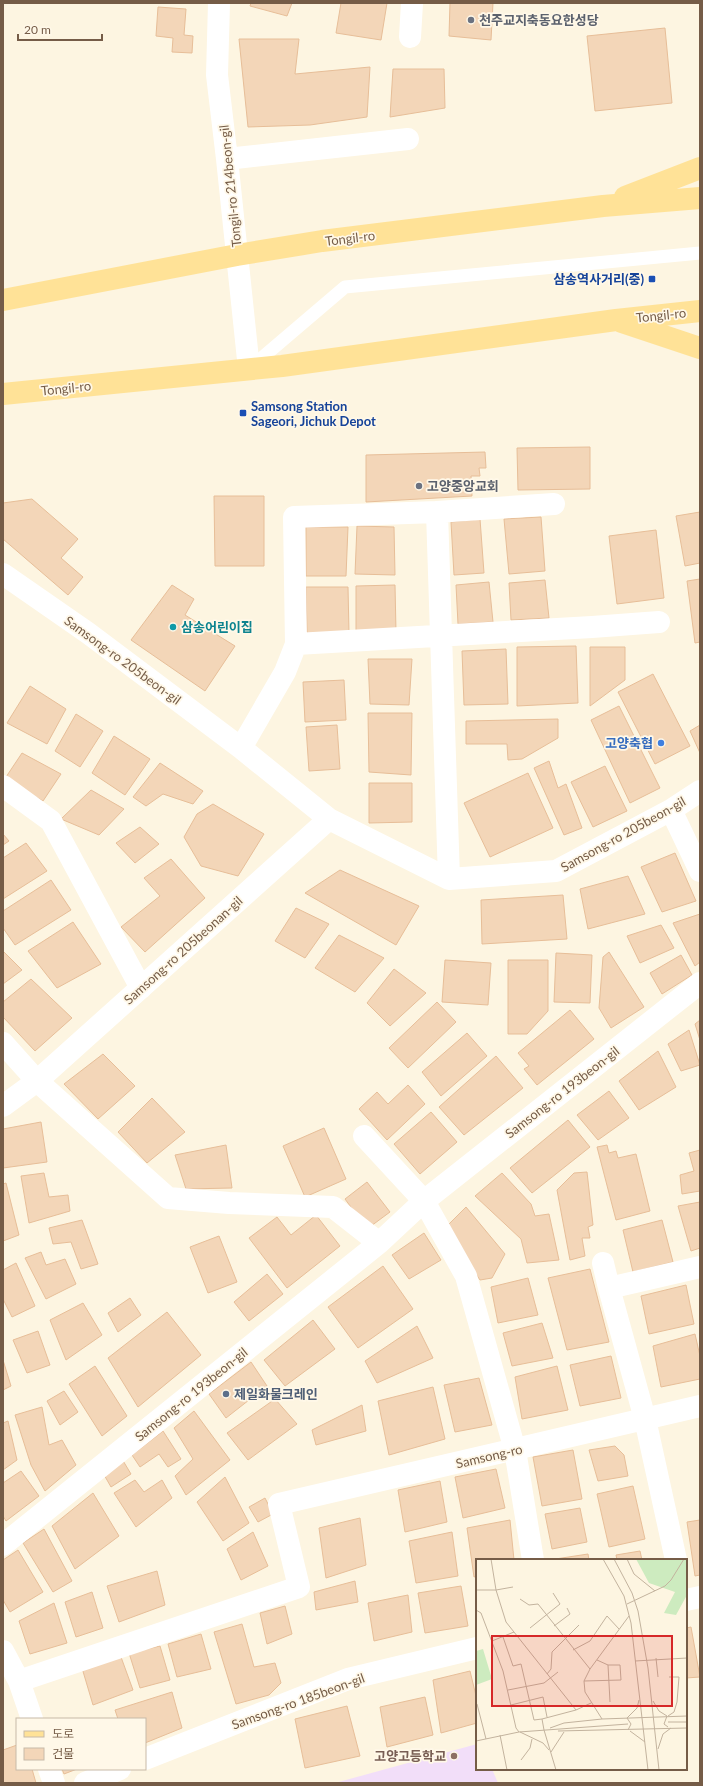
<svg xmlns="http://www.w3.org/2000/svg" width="703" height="1786" font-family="Lato,'Noto Sans KR',sans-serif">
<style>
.education{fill:#f2def9}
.building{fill:#f3d6b8;stroke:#e7be98}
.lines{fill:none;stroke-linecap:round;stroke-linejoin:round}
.service{stroke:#fff;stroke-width:13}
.minor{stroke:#fff;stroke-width:22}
.primary{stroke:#ffe297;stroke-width:22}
.worship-dot{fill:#6b7280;stroke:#fff8e8;stroke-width:1.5}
.transit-dot{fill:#1a4fb4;stroke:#fff8e8;stroke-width:1.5}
.culture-dot{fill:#0f9aa8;stroke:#fff8e8;stroke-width:1.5}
.shop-dot{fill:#3f7fe0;stroke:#fff8e8;stroke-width:1.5}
.service-dot{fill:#5c6f8a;stroke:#fff8e8;stroke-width:1.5}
.education-dot{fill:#8d6e63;stroke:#fff8e8;stroke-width:1.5}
.labels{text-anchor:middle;stroke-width:3.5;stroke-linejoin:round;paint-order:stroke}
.worship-label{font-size:13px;font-weight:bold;fill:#5b616d;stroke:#fff8e8;text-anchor:start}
.street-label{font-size:13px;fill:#755c47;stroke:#fff8e8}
.transit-label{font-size:13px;font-weight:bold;fill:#164399;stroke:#fff8e8;text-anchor:end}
.culture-label{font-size:13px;font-weight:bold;fill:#0d838f;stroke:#fff8e8;text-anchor:start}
.shop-label{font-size:13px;font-weight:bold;fill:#366cbe;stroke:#fff8e8;text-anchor:end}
.service-label{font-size:13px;font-weight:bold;fill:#4e5e75;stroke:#fff8e8;text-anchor:start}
.education-label{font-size:13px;font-weight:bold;fill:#785e54;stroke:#fff8e8;text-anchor:end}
.inset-road{fill:none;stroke:#c3b39e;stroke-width:1}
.view{fill:#d62828;fill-opacity:0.15;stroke:#d62828;stroke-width:2}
.inset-edge{fill:none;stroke:#755c47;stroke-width:2}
</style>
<rect width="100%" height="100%" fill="#fdf5e1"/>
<path class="education" d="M477 1744V1769H492L498 1783H335Z"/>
<path class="building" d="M251 3H292L287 16 250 6Z
M341 3H387L381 40 336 33Z
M450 3H493L491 40 449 36Z
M158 7 186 9 184 35 193 36 192 53 172 52 173 38 156 36Z
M665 28 672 103 595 111 587 36Z
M239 39H299L295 74 370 67 367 117 310 125 248 127Z
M393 69H444L445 108 390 117Z
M590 447V489L518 490 517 448Z
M485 452 486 468H479L480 476H471L472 496 366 502V455Z
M214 496H264V566H215Z
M32 499 78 539 61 558 83 577 68 595 3 539V503Z
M700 512V563L685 566 676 516Z
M541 517 545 571 509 574 504 519Z
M480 519 484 573 454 575 451 522Z
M357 526 394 527 395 575 355 574Z
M306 527H348L346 576H306Z
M656 530 664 598 617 604 609 536Z
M700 579V642L695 643 687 581Z
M545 580 549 618 511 620 509 583Z
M489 582 493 622 458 624 456 585Z
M172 585 194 599 185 615 235 646 205 691 131 640Z
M395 585 396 632 356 631V586Z
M306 587H348L349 633 307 635Z
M576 646 578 703 517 706V647Z
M590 647H625V680L590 706Z
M506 649 508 704 464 705 462 651Z
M368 659H412L409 705 370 704Z
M653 674 690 746 655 764 618 692Z
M344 680 346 720 305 722 303 682Z
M30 686 66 709 47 744 7 723Z
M619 706 660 788 630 803 591 720Z
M368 713H412L411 775 369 772Z
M76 714 103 731 80 767 55 751Z
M558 719V738L522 759 508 760 507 744H466V721Z
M337 725 340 769 309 771 306 727Z
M700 725V753L690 731Z
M114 736 150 759 125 795 92 773Z
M22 753 61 774 43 801 4 780Z
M549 761 558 788 566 784 582 828 564 835 534 768Z
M160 763 203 791 193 804 163 794 146 806 133 797Z
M605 766 627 811 593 827 571 782Z
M528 773 553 828 490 857 464 803Z
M369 783H412V822L369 823Z
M91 790 124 809 99 835 61 819Z
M213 804 264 834 238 876 201 866 184 837 197 814Z
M140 827 159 844 135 863 116 843Z
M3 834 9 841 3 845Z
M26 843 47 871 3 899V858Z
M675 853 696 901 662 912 641 867Z
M171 859 205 898 145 952 121 927 160 896 144 878Z
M340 870 419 906 396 945 305 893Z
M628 876 645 914 588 929 580 889Z
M51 880 71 910 15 945 3 928V911Z
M563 895 567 939 482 944 481 900Z
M296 908 329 924 305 958 275 941Z
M700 914V962L695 966 673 923Z
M73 922 101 964 57 988 28 951Z
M661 925 674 948 640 963 627 936Z
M339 935 384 958 355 992 315 968Z
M3 951 22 970 3 984Z
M609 952 644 1007 611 1028 599 1008 603 957Z
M556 953 592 955 590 1003 554 1002Z
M681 955 692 975 662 994 650 973Z
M445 960 491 963 488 1005 442 1002Z
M508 960H548V1011L527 1034H508Z
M394 969 426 993 390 1026 367 1003Z
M31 979 72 1018 35 1051 3 1017V1002Z
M437 1002 456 1022 408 1068 389 1048Z
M570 1010 594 1039 537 1085 524 1069 529 1066 518 1053Z
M700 1020V1040L695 1024Z
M689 1030 700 1065 681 1071 668 1044Z
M467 1033 487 1056 441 1096 422 1072Z
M658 1051 676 1087 639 1110 619 1081Z
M103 1054 135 1086 98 1119 64 1084Z
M496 1056 523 1088 464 1135 439 1107Z
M408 1085 425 1104 387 1140 359 1109 377 1092 388 1104Z
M609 1091 629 1118 598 1140 577 1115Z
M152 1098 185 1132 147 1163 118 1132Z
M431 1112 457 1142 420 1174 394 1144Z
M568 1120 590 1147 532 1193 510 1168Z
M41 1122 47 1162 3 1168V1129Z
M324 1128 346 1179 305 1197 283 1146Z
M226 1145 232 1188 186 1189 175 1155Z
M607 1145 609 1153 616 1151 618 1158 636 1154 650 1211 616 1220 597 1147Z
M700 1150V1191L682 1194 680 1175 694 1171 689 1153Z
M587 1172 593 1225 588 1227 590 1238H582L585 1256 570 1260 557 1190 574 1173Z
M44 1173 49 1197 68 1195 70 1211 29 1223 21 1176Z
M502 1173 531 1204 535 1216 549 1214 559 1260 527 1263 521 1239 475 1196Z
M367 1182 390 1212 367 1229 345 1199Z
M6 1183 19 1235 3 1241V1184Z
M700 1202V1248L691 1251 678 1206Z
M466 1207 505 1254 492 1278 480 1280 445 1228Z
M316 1215 340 1246 287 1288 249 1238 277 1217 291 1235Z
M82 1220 98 1264 81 1269 71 1242 53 1244 49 1228Z
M662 1220 673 1262 633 1272 623 1230Z
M424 1233 441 1260 409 1279 392 1255Z
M219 1236 237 1282 208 1293 190 1247Z
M41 1252 46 1265 65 1259 76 1284 46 1299 25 1258Z
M16 1263 35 1306 12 1317 3 1299V1270Z
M383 1266 413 1309 358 1348 328 1307Z
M590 1269 609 1342 567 1350 548 1278Z
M267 1274 283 1294 249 1321 234 1302Z
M528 1278 538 1315 498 1323 491 1287Z
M686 1285 694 1324 649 1334 641 1296Z
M130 1298 141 1315 118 1332 108 1313Z
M83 1303 102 1335 66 1360 50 1320Z
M167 1312 201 1355 138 1407 108 1358Z
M313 1320 335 1349 285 1386 264 1360Z
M542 1323 553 1358 512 1366 503 1333Z
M417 1326 433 1358 377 1383 365 1361Z
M38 1331 50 1365 27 1373 13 1340Z
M695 1334 700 1356V1379L661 1387 653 1346Z
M611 1356 621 1398 580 1406 570 1365Z
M3 1360 11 1386 3 1390Z
M251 1362 267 1386 226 1418 209 1394Z
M95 1366 127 1416 102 1436 69 1384Z
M557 1366 568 1410 522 1419 515 1377Z
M479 1378 492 1425 455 1432 444 1385Z
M433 1387 445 1439 389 1455 378 1401Z
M64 1391 78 1412 60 1425 47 1401Z
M275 1399 297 1424 248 1460 227 1433Z
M362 1405 366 1431 316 1445 312 1430Z
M42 1407 49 1445 62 1440 76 1465 45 1491 31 1465 15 1415Z
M194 1411 230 1460 186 1495 175 1476 193 1459 174 1428Z
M8 1421 17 1460 3 1470V1423Z
M163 1431 181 1459 168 1467 159 1454 140 1467 132 1455Z
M615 1446 624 1455 628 1476 598 1481 589 1450Z
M573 1450 582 1499 542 1506 533 1457Z
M122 1459 131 1474 111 1487 103 1473Z
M496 1469 505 1508 463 1518 455 1477Z
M21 1471 39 1496 6 1521 3 1516V1483Z
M225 1477 249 1523 223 1541 197 1502Z
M135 1480 144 1492 162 1480 172 1498 136 1527 114 1493Z
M440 1481 447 1522 405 1532 398 1490Z
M633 1486 645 1539 609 1547 597 1494Z
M93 1493 119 1536 75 1569 52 1526Z
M265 1498 273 1514 258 1522 249 1507Z
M580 1508 587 1542 552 1549 545 1514Z
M360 1518 366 1565 326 1578 319 1528Z
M510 1520 514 1560H477V1576L474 1577 467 1528Z
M700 1520V1575L695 1576 687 1522Z
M44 1529 72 1581 53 1592 23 1543Z
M253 1532 268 1566 241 1580 227 1549Z
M452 1532 458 1576 416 1583 409 1541Z
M18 1550 43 1592 10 1612 3 1600V1560Z
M640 1551 642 1560H617L616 1555Z
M588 1554 589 1560H549Z
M157 1571 165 1605 119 1622 107 1586Z
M355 1581 358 1602 316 1610 314 1592Z
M461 1586 468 1626 425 1633 418 1593Z
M92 1592 103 1628 76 1637 65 1602Z
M408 1595 412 1632 374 1641 368 1603Z
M54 1603 67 1643 30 1654 19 1621Z
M285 1606 292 1634 267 1644 260 1613Z
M242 1624 254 1667 275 1663 281 1683 269 1695 236 1704 214 1632Z
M691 1627 700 1677 686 1678V1628Z
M201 1634 211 1669 177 1677 168 1644Z
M160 1646 170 1680 140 1688 129 1653Z
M121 1657 133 1690 93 1705 82 1668Z
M470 1671 477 1700V1723L441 1733 433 1680Z
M172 1692 182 1728 145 1743V1719H118L115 1710Z
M425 1697 433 1735 387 1747 380 1707Z
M347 1706 360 1756 305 1768 295 1719Z
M17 1745V1769H32L36 1783H3V1750Z
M62 1769H77L64 1774Z"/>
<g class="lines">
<path class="service" d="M250 368 345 287 700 253"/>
<path class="minor" d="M219 3 217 75 227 159 249 369
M410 37 412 3
M227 159 408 139
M437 512 554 504
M3 574 88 633 241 748 329 819 449 879 556 871 671 810 700 791
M296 644 592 627 659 622
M241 748 285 672 296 644 294 517 437 512 449 879
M3 786 51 821 141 988
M671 810 700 871
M3 1043 37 1081 168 1198 229 1203 333 1207 379 1243
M3 1106 37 1081 329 819
M364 1136 424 1201 466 1276 515 1450 533 1560
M603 1263 609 1288
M3 1545 379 1243 424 1201 700 983
M676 1560 645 1419 609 1288 700 1267
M686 1600 700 1597
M3 1651 19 1681 32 1719
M19 1681 299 1587 279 1504 700 1406
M145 1759 348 1679 477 1648
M49 1769 54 1783
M85 1783 120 1769"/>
<path class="primary" d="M625 197 700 168
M3 300 237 255 322 241 603 206 700 198
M622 322 700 348
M3 394 282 366 616 320 700 311"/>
</g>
<g class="worship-dot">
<circle cx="471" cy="20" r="4"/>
<circle cx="419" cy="486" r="4"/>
</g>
<g class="transit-dot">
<rect x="648" y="275" width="8" height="8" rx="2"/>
<rect x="239" y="409" width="8" height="8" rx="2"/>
</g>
<circle class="culture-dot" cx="173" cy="627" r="4"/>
<circle class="shop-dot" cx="661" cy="743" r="4"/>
<circle class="service-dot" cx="226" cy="1394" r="4"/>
<circle class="education-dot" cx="454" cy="1756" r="4"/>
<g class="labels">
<g class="worship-label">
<text x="479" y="25">천주교지축동요한성당</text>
<text x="427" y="491">고양중앙교회</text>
</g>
<g class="street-label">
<text transform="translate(230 186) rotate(-96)" y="5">Tongil-ro 214beon-gil</text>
<text transform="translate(350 238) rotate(-7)" y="5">Tongil-ro</text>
<text transform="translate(661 315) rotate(-6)" y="5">Tongil-ro</text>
<text transform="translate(66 388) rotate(-6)" y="5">Tongil-ro</text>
<text transform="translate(123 660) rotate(36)" y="5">Samsong-ro 205beon-gil</text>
<text transform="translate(623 834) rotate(-29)" y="5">Samsong-ro 205beon-gil</text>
<text transform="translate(183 950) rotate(-42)" y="5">Samsong-ro 205beonan-gil</text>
<text transform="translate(562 1092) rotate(-38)" y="5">Samsong-ro 193beon-gil</text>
<text transform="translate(191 1394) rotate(-39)" y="5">Samsong-ro 193beon-gil</text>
<text transform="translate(489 1456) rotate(-13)" y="5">Samsong-ro</text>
<text transform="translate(298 1701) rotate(-20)" y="5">Samsong-ro 185beon-gil</text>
</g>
<g class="transit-label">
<text x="644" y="284">삼송역사거리(중)</text>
<text x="251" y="411" text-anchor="start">Samsong Station<tspan x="251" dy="15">Sageori, Jichuk Depot</tspan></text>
</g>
<g class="culture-label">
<text x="181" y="632">삼송어린이집</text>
</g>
<g class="shop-label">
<text x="653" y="748">고양축협</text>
</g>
<g class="service-label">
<text x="234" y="1399">제일화물크레인</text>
</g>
<g class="education-label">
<text x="446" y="1761">고양고등학교</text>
</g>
</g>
<g transform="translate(476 1559)">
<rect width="211" height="211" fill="#fdf5e1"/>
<path d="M160 0H211V36L200 56 188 54 199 33 173 24ZM7 90 16 120 0 126V92Z" fill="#cdebbf"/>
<path class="inset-road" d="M15 0 20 31 30 63 100 151M127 0 148 37 155 64 172 211M138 0 156 34 162 52 172 109 183 211M151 0 158 15 179 32M0 31H20L37 28M44 40 53 46 62 45 114 110M151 45 189 27 195 21 208 0M0 51 5 54 27 112 40 169 43 173M78 67 94 55 91 49M54 69 84 45 77 34M27 78 37 107 45 105 58 161 66 160M16 82 38 73M97 91 114 82 131 57 143 70M180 99 182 118M159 102 211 99M132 106 134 143M71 115 75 110 76 93 103 66M108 122 145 121 144 106H132L121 101M32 131 68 124 82 113M177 142 183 152 191 157M1 145 10 180M35 146 67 138 71 158M191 157 188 165 192 168M192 157 198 153 201 143 203 118H193M151 159 161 149 163 141M151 159 155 165 152 171M126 160 109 133 108 122 114 110 153 57M192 163H211M74 169 88 164 126 160 211 157M68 171 66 160 100 151 115 144M68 171 80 211M82 172 211 169M154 172 169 183M44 173 67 184 73 191M24 176 31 211M0 182 43 173 152 165M182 190 187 175 195 169M75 193 88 173M45 201 54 189 56 180"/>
<path class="view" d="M16 77H196V147H16Z"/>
<rect width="211" height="211" class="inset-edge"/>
</g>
<rect width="703" height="1786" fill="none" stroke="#755c47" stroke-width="8"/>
<rect x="16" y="1718" width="130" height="52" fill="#fff8e8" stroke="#c8baa8"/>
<rect x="24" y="1731" width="20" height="6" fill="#ffe297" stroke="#c8baa8"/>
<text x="52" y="1738" font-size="12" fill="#755c47">도로</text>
<rect x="24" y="1748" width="20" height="12" fill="#f3d6b8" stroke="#c8baa8"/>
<text x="52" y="1758" font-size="12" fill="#755c47">건물</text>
<path d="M18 34v6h84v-6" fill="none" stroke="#755c47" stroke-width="2"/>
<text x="24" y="34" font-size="12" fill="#755c47" stroke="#fff8e8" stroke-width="3" paint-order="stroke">20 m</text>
</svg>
